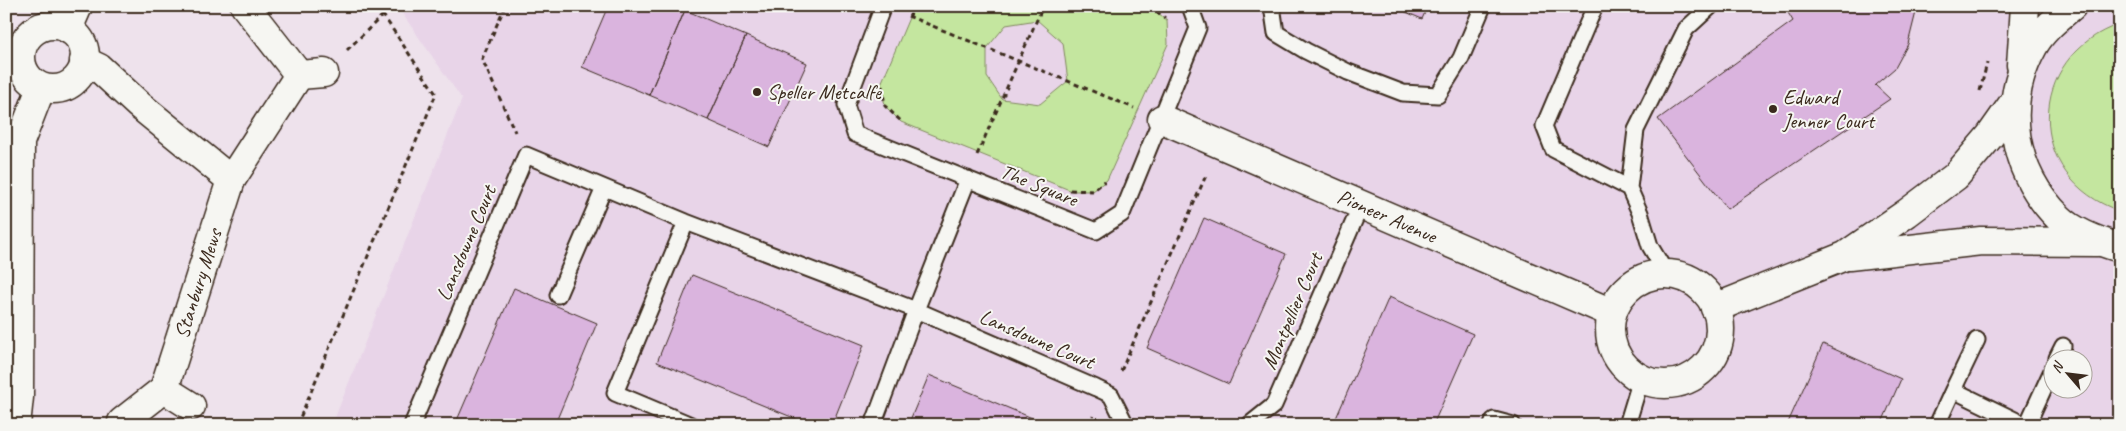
<svg xmlns="http://www.w3.org/2000/svg" width="2126" height="431" font-family="Caveat,sans-serif">
<style>
.built{fill:#e8d4e8;fill-rule:evenodd}
.green{fill:#c4e69f;stroke:#80885e;fill-rule:evenodd}
.building{fill:#dab4de;stroke:#3b2a1e}
.lines{fill:none;stroke-linecap:round;stroke-linejoin:round}
.service-casing{stroke:#3b2a1e;stroke-width:19}
.minor-casing{stroke:#3b2a1e;stroke-width:31}
.tertiary-casing{stroke:#3b2a1e;stroke-width:31}
.path{stroke:#3b2a1e;stroke-width:3;stroke-dasharray:5 4;stroke-linecap:butt}
.service{stroke:#f6f6f2;stroke-width:15}
.minor{stroke:#f6f6f2;stroke-width:28}
.tertiary{stroke:#f6f6f2;stroke-width:28}
.poi-dot{fill:#3b2a1e;stroke:#f6f6f2;stroke-width:2}
.labels{text-anchor:middle;stroke-width:4;stroke-linejoin:round;paint-order:stroke}
.poi-label{font-size:21px;fill:#3b2a1e;stroke:#f6f6f2;text-anchor:start}
.street-label{font-size:21px;fill:#3b2a1e;stroke:#f6f6f2}
</style>
<rect width="100%" height="100%" fill="#eee2ec"/>
<filter id="ink" filterUnits="userSpaceOnUse"><feTurbulence type="fractalNoise" baseFrequency=".02" numOctaves="2"/><feDisplacementMap in="SourceGraphic" scale="10" xChannelSelector="R" yChannelSelector="G"/><feConvolveMatrix kernelMatrix="1 2 1 2 8 2 1 2 1" color-interpolation-filters="sRGB"/></filter>
<g filter="url(#ink)">
<path class="built" d="M397 6H2120V425H332L462 99ZM2054 358H2084V388H2054Z"/>
<path class="green" d="M914 6H1149L1167 20 1168 44 1107 180 1093 191H1072L901 122 885 106 881 84ZM1037 20 1063 43 1068 81 1040 104 1002 99 987 77V48L1006 25Z
M2120 24V211C2024 179 2025 56 2120 24Z"/>
<path class="building" d="M608 6H676L685 10 649 95 582 67Z
M1392 6H1428L1422 19Z
M1784 6H1916V12L1908 44 1895 68 1875 85 1890 99 1727 209 1658 119 1793 21Z
M685 10 746 36 708 120 649 95Z
M746 36 807 63 769 147 708 120Z
M1204 218 1286 254 1229 384 1147 348Z
M692 275 864 345 832 425H811L657 362Z
M514 288 597 323 555 424 557 425H455Z
M1389 297 1473 334 1433 425H1333Z
M1823 344 1901 379 1881 425H1787Z
M929 375 1049 425H908Z"/>
<g class="lines">
<defs>
<path id="service" d="M883 6 846 105 855 134 1096 231 1122 214 1198 28 1190 6
M1272 6 1276 33 1306 51 1348 72 1403 93 1438 95 1461 58 1483 6
M1595 6 1544 126 1553 149 1629 188
M686 222 615 393 691 425
M1666 273 1650 246 1640 213 1629 188 1636 130 1686 29 1711 6
M558 295 604 188
M2057 358 2063 346
M1953 390 1977 340
M412 425 526 155 686 222 916 310 1096 388 1111 395 1126 425
M873 425 916 310 968 179
M1249 425 1274 405 1361 205
M1492 425 1494 420 1513 425
M1627 425 1641 379
M1937 425 1953 390 2025 425
M2027 425 2054 366"/>
<g id="minor">
<path d="M245 6 299 75 324 73"/>
<circle cx="53" cy="57" r="32"/>
<path d="M68 29 78 6"/>
<path d="M84 61 99 68 139 105 231 180"/>
<path id="s1" d="M1162 119 1612 313"/>
<path d="M1849 256 1981 241 2097 242"/>
<circle cx="1665" cy="329" r="55"/>
<path d="M1715 308 1845 256 1907 213 1956 176 1990 136 2014 102"/>
<path d="M164 389 191 406"/>
<path id="s2" d="M122 422 164 389 231 180 299 75"/>
<path d="M16 425 19 397 20 142 41 88"/>
</g>
<path id="tertiary" d="M2072 6C2058 18 2042 30 2033 47 2001 105 2012 171 2059 218 2074 233 2100 242 2120 248
M2021 65 2025 6"/>
</defs>
<use href="#service" class="service-casing"/>
<use href="#minor" class="minor-casing"/>
<use href="#tertiary" class="tertiary-casing"/>
<path class="path" d="M505 6 482 59 515 132
M1149 6 1165 18
M908 16 1134 108
M909 18 914 6
M347 50 383 15
M882 86 885 106 902 122
M1980 91 1987 63
M977 155 1043 6
M1070 190 1093 191 1105 181
M1121 371 1207 173
M297 425 436 94 377 6
M1089 425 1093 416"/>
<use href="#service" class="service"/>
<use href="#minor" class="minor"/>
<use href="#tertiary" class="tertiary"/>
</g>
</g>
<g class="poi-dot">
<circle cx="757" cy="92" r="5"/>
<circle cx="1773" cy="109" r="5"/>
</g>
<g class="labels">
<g class="poi-label">
<text x="767" y="99">Speller Metcalfe</text>
<text x="1783" y="104">Edward<tspan x="1783" dy="24">Jenner Court</tspan></text>
</g>
<g class="street-label">
<text transform="translate(1039 185) rotate(22)" y="7">The Square</text>
<text dy="7" stroke="none"><textPath href="#s1" startOffset="245">Pioneer Avenue</textPath></text>
<text transform="translate(466 243) rotate(-67)" y="7">Lansdowne Court</text>
<text dy="7" stroke="none"><textPath href="#s2" startOffset="164">Stanbury Mews</textPath></text>
<text transform="translate(1292 311) rotate(-67)" y="7">Montpellier Court</text>
<text transform="translate(1037 339) rotate(23)" y="7">Lansdowne Court</text>
</g>
</g>
<rect width="2126" height="431" fill="none" stroke="#f6f6f2" stroke-width="25"/>
<rect x="12" y="12" width="2101" height="406" fill="none" stroke="#3b2a1e" stroke-width="2" filter="url(#ink)"/>
<g transform="translate(2068 374) rotate(298)"><circle r="24" fill="#f6f6f2" stroke="#aba49d"/>
<path d="M0-4L9 19L0 12L-9 19Z" fill="#3b2a1e"/>
<text y="-8" font-size="14" font-weight="bold" text-anchor="middle" fill="#3b2a1e">N</text>
</g>
</svg>
